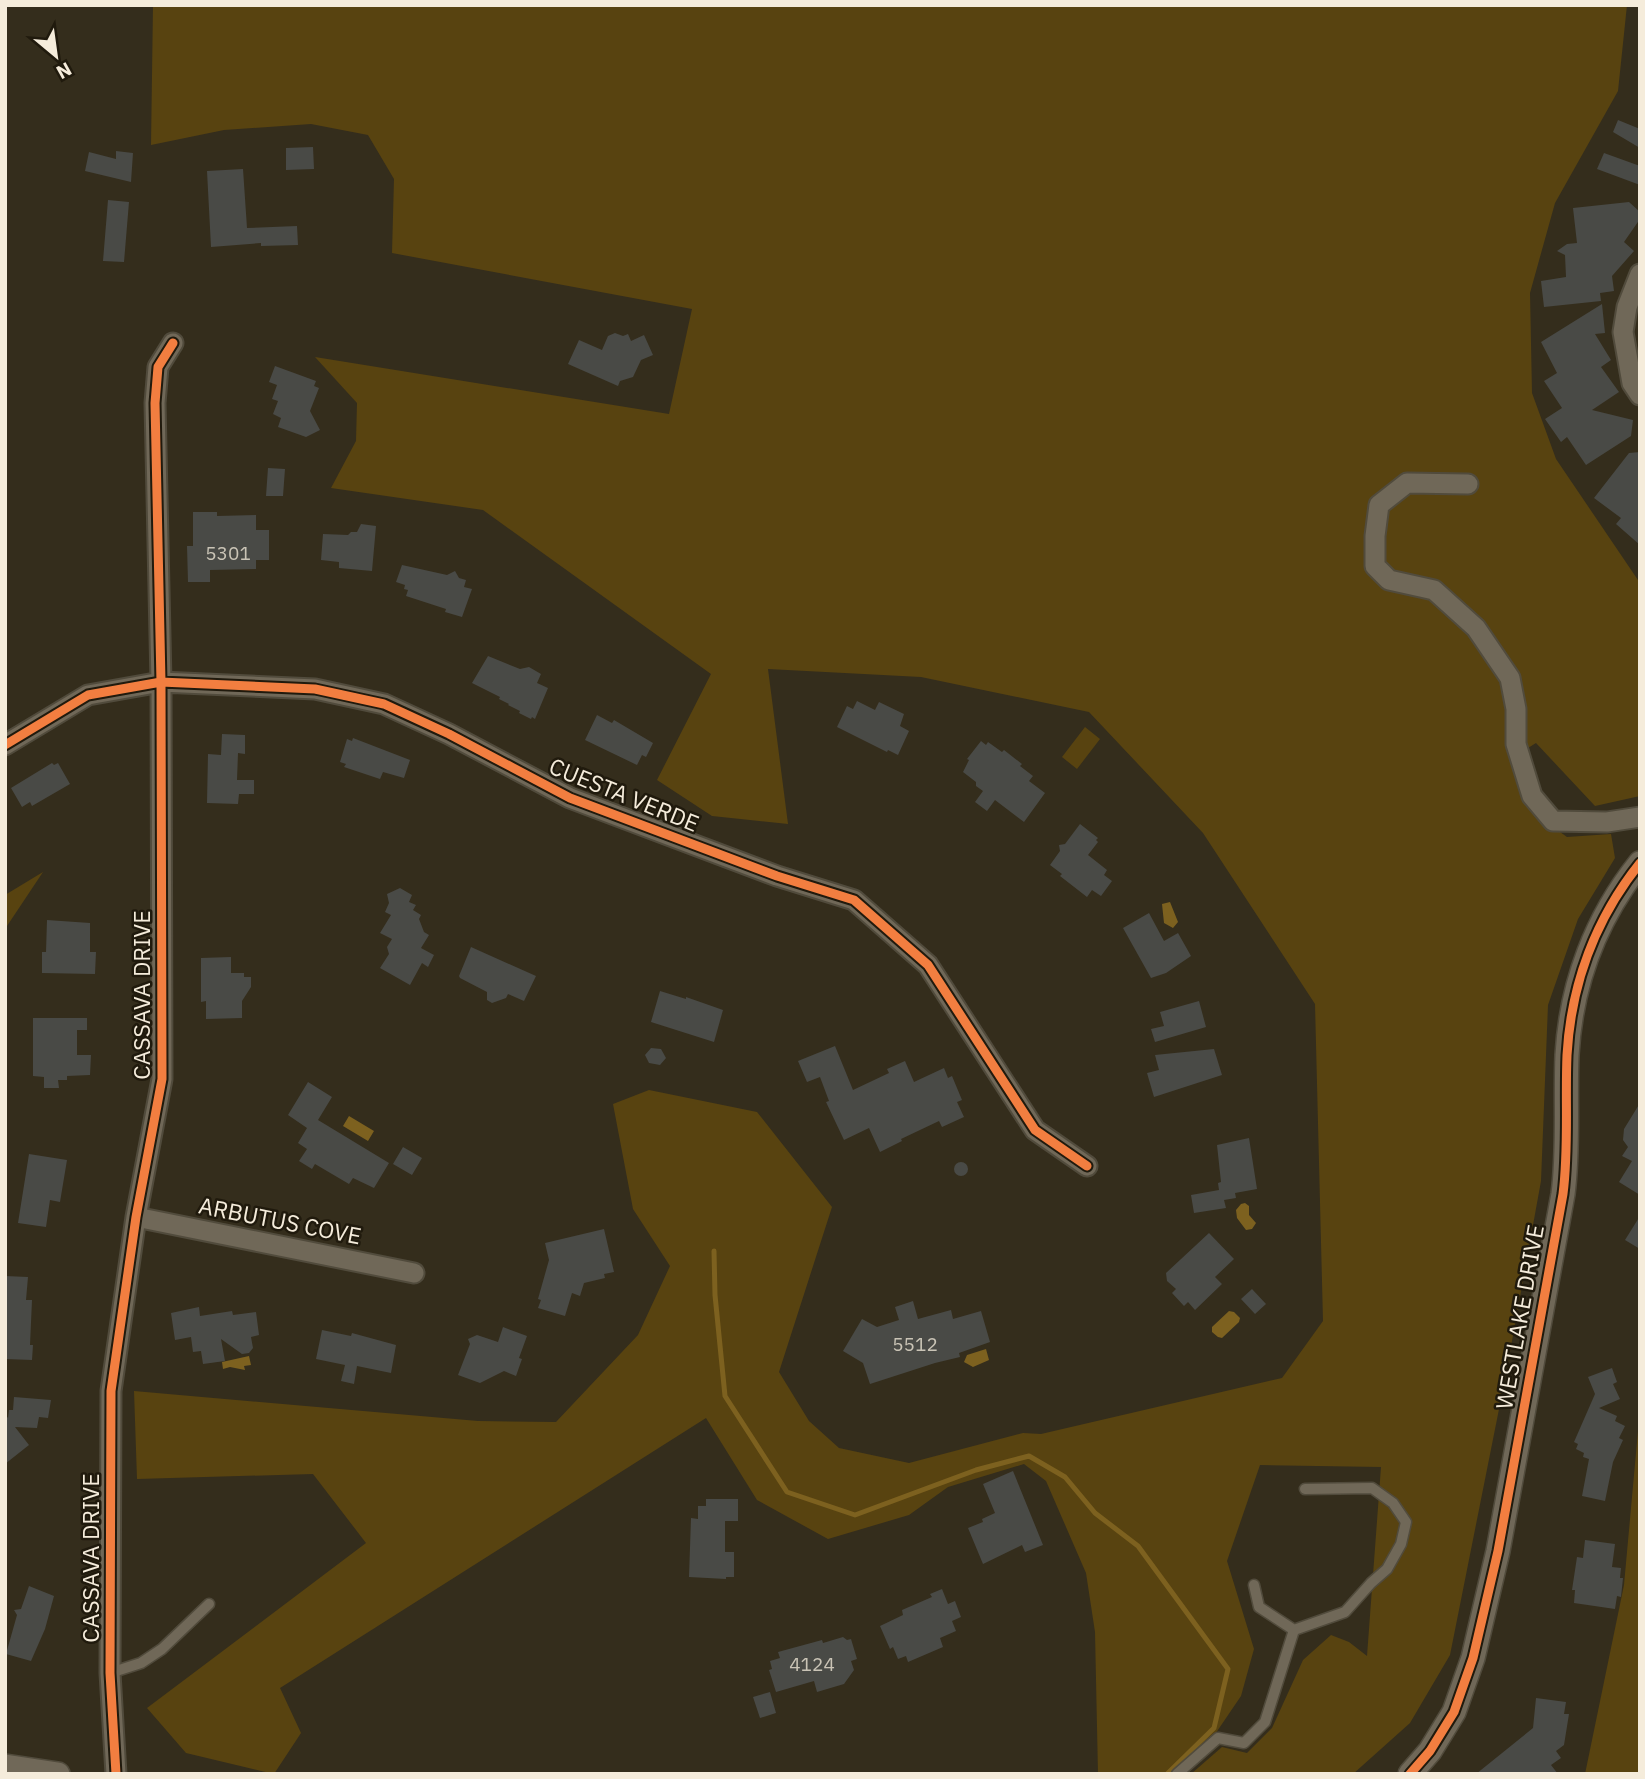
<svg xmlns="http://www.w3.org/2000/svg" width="1645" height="1779" font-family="'IBM Plex Sans',sans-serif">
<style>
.green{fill:#584310}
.water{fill:#7d611f}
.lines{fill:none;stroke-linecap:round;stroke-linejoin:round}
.stream{stroke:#7d611f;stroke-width:5}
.building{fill:#494a46}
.service-casing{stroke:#514b3c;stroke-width:13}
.minor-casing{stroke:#514b3c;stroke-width:23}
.tertiary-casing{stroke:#514b3c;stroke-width:26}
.service{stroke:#706858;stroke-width:10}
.minor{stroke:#706858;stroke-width:19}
.tertiary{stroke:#706858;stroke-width:23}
.cycleway-casing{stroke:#201a0d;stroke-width:13}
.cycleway{stroke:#f27e40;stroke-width:9}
.labels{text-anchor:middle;stroke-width:5;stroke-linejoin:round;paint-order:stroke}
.number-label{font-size:19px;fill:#cac4b6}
.street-label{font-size:23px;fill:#f5ecdb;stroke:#201a0d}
</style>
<rect width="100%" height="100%" fill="#342d1c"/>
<path class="green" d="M153 5H1627L1618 91 1555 203 1530 293 1532 393 1556 459 1640 583V796L1595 806 1536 743 1515 756 1542 819 1567 837 1611 834 1615 858 1578 919 1548 1005 1541 1181 1506 1374 1450 1655 1410 1723 1353 1774H1191L1222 1747 1247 1753 1272 1728 1303 1660 1331 1635 1349 1642 1367 1656 1381 1467 1260 1465 1227 1561 1254 1649 1241 1696 1188 1774H1098L1095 1632 1086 1573 1046 1481 1024 1464 948 1487 909 1515 828 1539 757 1500 706 1418 280 1688 301 1733 274 1774 186 1753 147 1708 366 1543 313 1474 137 1479 134 1391 478 1421 556 1422 638 1335 670 1266 633 1209 613 1104 649 1090 757 1112 832 1207 779 1372 809 1421 839 1448 909 1463 1023 1433 1041 1434 1282 1378 1323 1321 1315 1004 1203 833 1089 712 921 677 768 669 788 824 712 816 657 780 711 674 483 510 331 488 356 441 357 403 315 357 669 414 692 309 392 253 394 179 368 135 311 124 224 130 151 145Z
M1085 727 1100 739 1077 769 1062 757Z
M43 872 5 929V895Z
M1640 1409V1774H1585L1624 1585Z"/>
<path class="water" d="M1170 902 1178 922 1173 928 1164 923 1162 904Z
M349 1116 374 1131 368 1141 343 1126Z
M1241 1204 1245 1203 1249 1206V1215L1256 1223 1252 1229 1246 1230 1237 1218 1236 1210Z
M1229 1311 1234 1312 1240 1318 1239 1322 1222 1338 1218 1337 1212 1332V1327Z
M986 1349 989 1360 973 1367 964 1362 967 1355Z
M249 1356 251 1365 244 1366 245 1370 230 1367 223 1369 222 1362Z"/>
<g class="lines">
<path class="stream" d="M714 1251 715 1295 725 1396 787 1492 855 1515 976 1470 1029 1456 1065 1477 1095 1513 1138 1546 1228 1669 1214 1728 1167 1774"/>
</g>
<path class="building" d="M1618 120 1640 129V148L1613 132Z
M313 147 314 169 286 170V148Z
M116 151 133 153 131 182 85 171 89 152 116 159Z
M1604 153 1640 166V185L1597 169Z
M243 169 247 228 297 226 298 245 261 246V243L211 247 207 171Z
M108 200 129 202 124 262 103 261Z
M1629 202 1640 212V219L1624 242 1634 251 1612 276 1614 291 1600 293 1601 301 1544 307 1541 281 1566 277 1565 255 1557 251 1567 244 1577 243 1573 208Z
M1602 304 1605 333 1595 334 1611 360 1601 367 1619 392 1592 410 1633 420 1631 436 1586 465 1567 437 1561 442 1545 419 1562 408 1544 381 1557 373 1541 342Z
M615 333 623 336 628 334 631 341 644 335 653 355 641 360 633 377 620 381 618 386 568 364 579 340 602 350 608 336Z
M275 366 316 381 314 386 319 388 310 411 320 430 306 437 278 427 281 418 273 414 278 401 272 399 277 385 269 382Z
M1640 452V545L1616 524 1621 518 1594 498 1629 453Z
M268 468 285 469 283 496H266Z
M193 512H217V516L256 515V530H269V560H256V569L210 570V582H188L187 546H193Z
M361 524 376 526 372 571 339 568V562L321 560 323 534 348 535 351 532H357Z
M402 565 447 575 455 571 459 578 466 580 464 587 472 589 462 617 445 612 446 609 406 596 408 590 404 589 405 585 396 582Z
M488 656 520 669 529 667 541 674 537 683 548 688 535 719 532 717 531 719 519 713 520 711 508 705 509 704 499 699 500 697 472 683Z
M857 701 875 710 879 702 904 714 900 726 909 731 898 755 888 750 887 752 837 727 847 706 853 709Z
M597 715 612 723 614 720 653 743 646 757 642 755 637 765 585 740Z
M222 734 245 735V754L238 753 237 780H254V794H239L238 804 207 803 208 754 221 755Z
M353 738 410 760 404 778 383 772 380 779 344 767 346 764 340 762 347 739 352 741Z
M981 741 986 745 988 742 1002 752 1004 750 1022 764 1020 766 1033 776 1029 781 1045 793 1024 822 995 800 987 811 975 802 983 791 976 786V782L963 772 969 760 967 759Z
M52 763 54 765 58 763 70 784 32 806 30 802 22 807 11 788Z
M1080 824 1098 838 1096 840 1098 842 1088 855 1107 870 1104 875 1112 881 1101 896 1092 890 1087 897 1060 876 1062 874 1050 865 1060 851 1059 845 1065 844Z
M400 888 412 895 409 902 416 905 413 910 421 915 419 919 424 932 429 935 421 948 434 955 428 967 422 963 410 985 380 968 389 954 387 947 392 939 380 933 391 915 385 912 389 903 387 894Z
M1149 913 1164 941 1178 933 1191 956 1166 973 1151 978 1123 928Z
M47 920 90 923V952H96L95 974 42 973V952H46Z
M471 947 536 976 524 1001 508 994 506 998 492 1003 487 1000V992L460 978 459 976Z
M231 957V973H244V977H251V987L242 1001V1018L206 1019V1001L201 1002V958Z
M660 991 686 999V997L723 1010 714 1042 651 1022Z
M1199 1001 1206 1027 1155 1042 1151 1029 1164 1026 1160 1012Z
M33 1018H87V1030H77V1055H91L90 1075 67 1076V1080H58L59 1088H44V1077L33 1076Z
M835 1046 853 1090 889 1073 887 1069 905 1061 914 1082 944 1068 948 1078 952 1076 962 1100 957 1102 964 1117 942 1127 939 1121 901 1139 902 1141 880 1152 869 1128 844 1140 826 1102 829 1101 820 1077 807 1082 798 1061Z
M651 1048 661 1049 666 1058 660 1065 649 1063 645 1055Z
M1214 1049 1222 1075 1154 1097 1147 1073 1159 1070 1155 1055Z
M308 1082 332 1097 318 1120 389 1163 374 1188 353 1178 349 1184 315 1164 312 1169 299 1161 307 1149 298 1143 307 1128 288 1115Z
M1640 1103V1195L1619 1182 1632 1161 1622 1156 1628 1147 1623 1140 1624 1129Z
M1249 1138 1257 1189 1235 1193 1236 1198 1224 1200 1226 1208 1194 1213 1191 1195 1219 1190 1218 1183 1221 1182 1217 1145Z
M403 1147 422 1158 412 1175 393 1164Z
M29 1154 67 1160 60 1202 50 1200 46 1227 18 1223Z
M954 1169a7 7 0 1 1 14 0a7 7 0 1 1-14 0Z
M1640 1216V1249L1625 1240Z
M604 1229 614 1272 604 1274 605 1278 584 1283 580 1296 572 1293 565 1316 538 1308 541 1300 538 1299 549 1260 545 1243Z
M1209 1233 1234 1259 1215 1277 1222 1284 1195 1310 1188 1302 1184 1306 1172 1293 1176 1289 1167 1281 1166 1273Z
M5 1276 28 1277 26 1300H32L30 1345H33L32 1360 5 1359Z
M1252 1289 1266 1304 1255 1314 1241 1299Z
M913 1301 918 1319 951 1310 953 1319 981 1311 990 1342 959 1353 960 1357 935 1363 870 1384 863 1363 843 1351 862 1319 877 1327 899 1320 895 1307Z
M199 1307 200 1316 232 1311 233 1315 256 1312 259 1335 251 1337 253 1348 249 1353 242 1354 221 1339 225 1361 203 1364 201 1351 193 1352 191 1337 175 1340 171 1313Z
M503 1327 527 1336 519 1358 522 1359 516 1376 504 1371 480 1383 458 1375 470 1344 468 1339 477 1335 498 1342Z
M322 1330 351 1336 352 1333 396 1345 391 1373 357 1366 354 1384 341 1381 345 1365 316 1359Z
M1612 1368 1617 1382 1613 1384 1620 1399 1599 1408 1617 1416 1615 1421 1625 1426 1619 1438 1623 1440 1613 1462 1605 1501 1582 1496 1589 1459 1583 1457 1584 1453 1576 1449 1578 1444 1574 1442 1595 1394 1588 1377Z
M14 1397 51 1400 48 1418 39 1417 37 1428 15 1427 29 1445 5 1464V1414L8 1418 9 1410H13Z
M1013 1471 1043 1545 1025 1552 1022 1545 983 1564 968 1528 983 1522 982 1519 995 1513 983 1484Z
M706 1499H738V1521H725V1552H734V1577H726V1579L689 1577 691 1518 698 1519V1506H706Z
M1585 1540 1615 1544 1612 1567 1621 1568 1620 1578H1623L1621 1597 1617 1596 1615 1609 1574 1603 1575 1590H1572L1577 1557 1583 1558Z
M29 1586 54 1596 45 1629 31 1661 6 1654 17 1615 14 1610 21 1609Z
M942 1589 948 1604 955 1601 961 1617 952 1621 956 1631 940 1638 943 1647 908 1662 906 1656 898 1659 893 1647 890 1649 880 1626 903 1615 902 1610 932 1597 930 1594Z
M843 1637 847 1640 851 1639 857 1659 851 1661 854 1670 844 1684 817 1692 814 1681 776 1692 769 1670 772 1669 770 1661 780 1658 778 1652 822 1640 823 1643Z
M770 1692 776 1713 760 1718 753 1697Z
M1536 1698 1566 1702 1564 1714H1569L1564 1745 1556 1751 1561 1758 1551 1765 1558 1774H1476L1533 1728Z"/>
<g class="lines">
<defs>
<path id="service" d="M1254 1585 1259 1607 1294 1630
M110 1673 141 1663 162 1649 209 1604
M1177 1774 1218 1738 1244 1743 1265 1722 1294 1630 1345 1612 1371 1583 1387 1569 1401 1544 1406 1522 1393 1503 1372 1488 1305 1489"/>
<path id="minor" d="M1640 274 1627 307 1623 332 1632 383 1640 395
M1468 484 1407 483 1379 505 1375 536V566L1389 580 1434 590 1476 628 1510 678 1516 709V744L1532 796 1553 821 1607 822 1640 817
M5 745 88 695 161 682 315 689 384 704 449 734 570 798 777 876 854 900 928 965 1035 1130 1087 1166
M136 1217 414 1273
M116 1774 110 1673 111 1391 136 1217 162 1079 161 682 155 403 158 367 173 343"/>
<path id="tertiary" d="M5 1766 58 1774
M1410 1774 1430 1751 1454 1712 1473 1658 1498 1551 1563 1194C1569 1148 1565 1101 1567 1055 1571 984 1596 918 1640 863"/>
</defs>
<use href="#service" class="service-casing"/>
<use href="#minor" class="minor-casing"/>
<use href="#tertiary" class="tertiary-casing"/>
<use href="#service" class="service"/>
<use href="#minor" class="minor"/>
<use href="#tertiary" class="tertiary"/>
<defs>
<path id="cycleway" d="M5 745 88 695 161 682 315 689 384 704 449 734 570 798 777 876 854 900 928 965 1035 1130 1087 1166
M116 1774 110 1673 111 1391 136 1217 162 1079 161 682 155 403 158 367 173 343
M1410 1774 1430 1751 1454 1712 1473 1658 1498 1551 1563 1194C1569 1148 1565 1101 1567 1055 1571 984 1596 918 1640 863"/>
</defs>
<use href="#cycleway" class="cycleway-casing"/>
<use href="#cycleway" class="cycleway"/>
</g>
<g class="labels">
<g class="number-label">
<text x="228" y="560">5301</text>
<text x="915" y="1351">5512</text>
<text x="812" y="1671">4124</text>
</g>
<g class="street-label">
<text transform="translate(624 795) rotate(22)" y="8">CUESTA VERDE</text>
<text transform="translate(142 995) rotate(-90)" y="8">CASSAVA DRIVE</text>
<text transform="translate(280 1221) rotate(11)" y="8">ARBUTUS COVE</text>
<text transform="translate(1520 1317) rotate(-80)" y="8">WESTLAKE DRIVE</text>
<text transform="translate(91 1558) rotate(-90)" y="8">CASSAVA DRIVE</text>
</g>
</g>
<rect width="1645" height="1779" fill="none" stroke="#f5ecdb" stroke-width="14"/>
<g transform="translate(56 56) rotate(151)" stroke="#201a0d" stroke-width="5" paint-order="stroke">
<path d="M0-5L12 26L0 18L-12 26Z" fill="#f5ecdb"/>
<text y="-10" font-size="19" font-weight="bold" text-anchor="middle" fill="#f5ecdb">N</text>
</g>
</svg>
